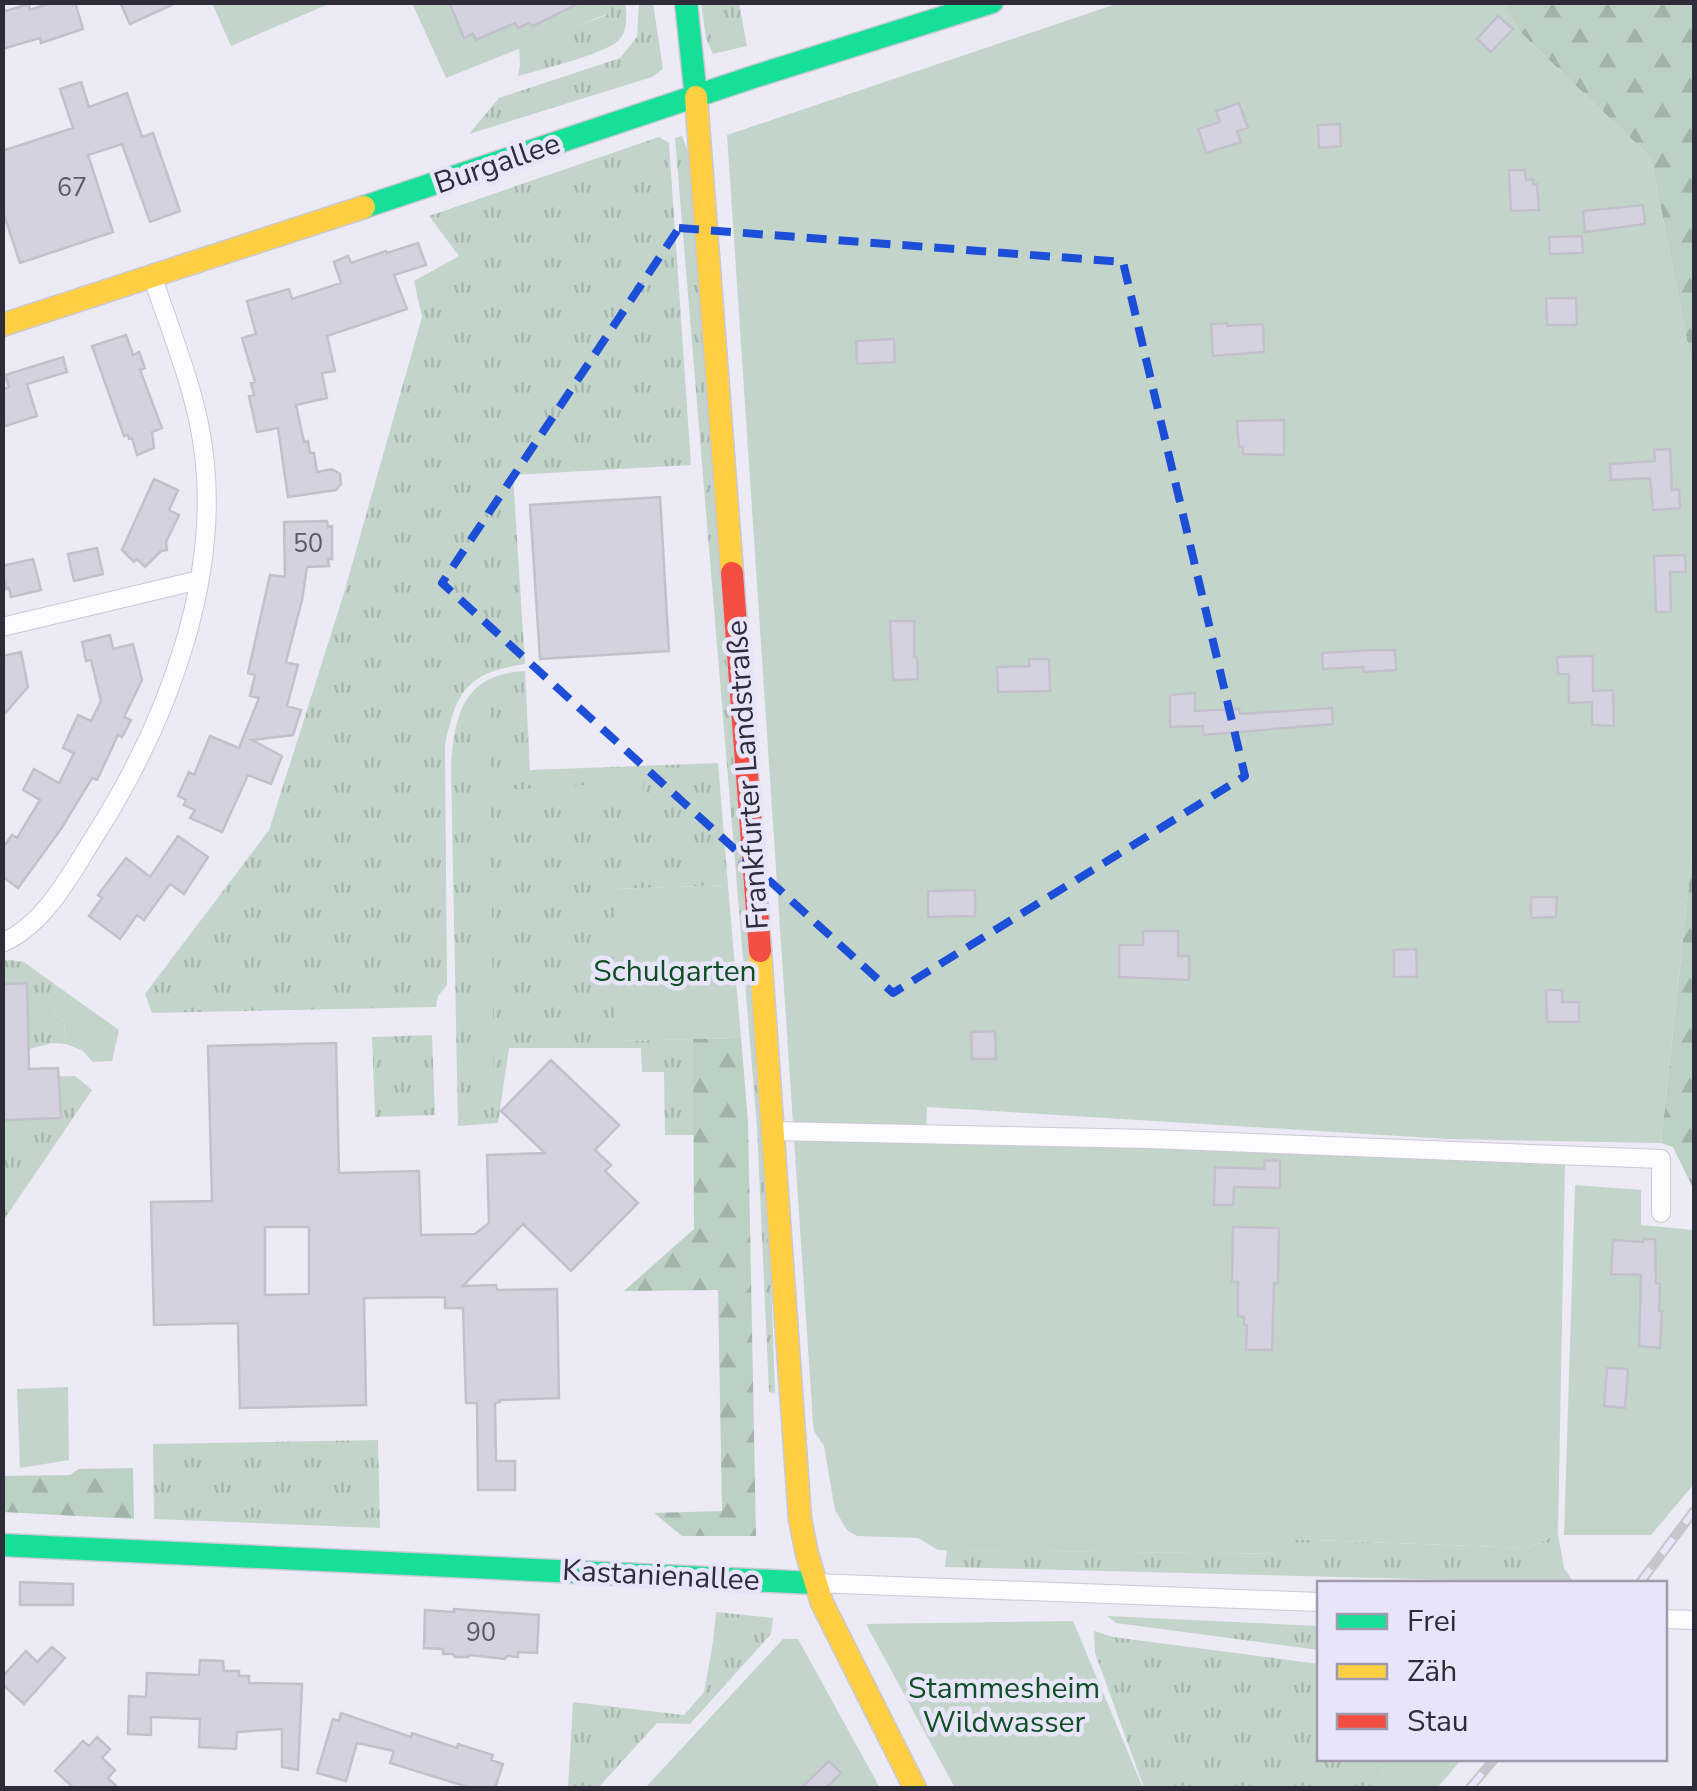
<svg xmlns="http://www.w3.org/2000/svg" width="1697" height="1791" font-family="'Nunito Sans',sans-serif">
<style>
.grass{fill:url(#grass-tufts)}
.forest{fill:url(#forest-firs)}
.green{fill:#c3d5ca}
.building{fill:#d4d2de;stroke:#c2c0cb;stroke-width:2.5;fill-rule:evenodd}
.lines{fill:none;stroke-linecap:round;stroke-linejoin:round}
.street-casing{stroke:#cac8d4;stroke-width:20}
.fast-casing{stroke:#cac8d4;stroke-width:25}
.slow-casing{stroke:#cac8d4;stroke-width:25}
.jam-casing{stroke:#cac8d4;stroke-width:25}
.street{stroke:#fcfcfe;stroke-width:18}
.fast{stroke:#16e098;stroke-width:22}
.slow{stroke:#ffcf43;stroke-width:22}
.jam{stroke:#f24e42;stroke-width:22}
.rail-casing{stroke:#c6c5c9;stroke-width:10}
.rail{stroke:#e8e5fa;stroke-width:6;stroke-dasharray:19;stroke-linecap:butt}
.marked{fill:none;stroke:#1d4ed8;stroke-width:8;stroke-dasharray:20 12;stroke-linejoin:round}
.labels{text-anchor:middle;stroke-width:9;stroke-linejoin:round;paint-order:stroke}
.number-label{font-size:25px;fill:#5b5966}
.street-label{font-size:30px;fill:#2e2c39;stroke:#e8e5fa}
.park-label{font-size:30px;fill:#0f4f23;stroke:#e8e5fa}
</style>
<defs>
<pattern id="grass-tufts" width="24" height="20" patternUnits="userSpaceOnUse" patternTransform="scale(2.5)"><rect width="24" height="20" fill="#c3d5ca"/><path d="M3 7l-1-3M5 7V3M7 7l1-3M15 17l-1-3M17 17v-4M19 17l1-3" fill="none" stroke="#a8b7ae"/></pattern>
<pattern id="forest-firs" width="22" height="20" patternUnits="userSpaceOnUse" patternTransform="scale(2.5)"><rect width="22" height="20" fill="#bcd1c4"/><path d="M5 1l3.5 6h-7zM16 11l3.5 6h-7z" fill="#a2b4a9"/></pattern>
</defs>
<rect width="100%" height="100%" fill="#eceaf5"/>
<path class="grass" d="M605 3H625C627 15 628 32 618 41 604 54 539 70 518 76L520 65 519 47 607 15Z
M639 3H653L663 69 652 77 469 134 499 98 620 58 637 37Z
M701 3H739L747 46 713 54 706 38Z
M682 136 688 151 766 1131 775 1393 769 1392 757 1127 675 138Z
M659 137 669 143 691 465 513 475 525 664C467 673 456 690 445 746L447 985 438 996 436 1007 152 1013 145 994 269 830 344 593 422 317 414 281 459 256 429 216Z
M525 671 530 770 718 763 728 885 615 889 618 1041 693 1039 694 1135H665L664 1072H642L641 1048H509L498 1123 458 1126 451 767C455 715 462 675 525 671Z
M10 960 24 962 67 993 53 1013 64 1021 66 1044 52 1043 29 1049 3 984 2 961Z
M432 1035 435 1115 375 1117 372 1037Z
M75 1076 92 1090 3 1221V1120L60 1118V1091H32V1077Z
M378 1440 380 1528 154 1519 153 1444Z
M1558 1534 1564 1568 1574 1583 945 1567 947 1550 1287 1554 1288 1539 1528 1548Z
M716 1612 773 1618 771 1634 690 1724 657 1723 598 1788H568L573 1702 684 1715 704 1692 713 1642Z
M1107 1616 1319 1626V1650L1116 1623Z
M1094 1631 1113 1637 1319 1664 1320 1758 1375 1759 1391 1788H1144L1095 1653Z"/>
<path class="forest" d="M1503 3H1694V376L1651 158 1521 33Z
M1694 838V1190L1673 1147 1661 1143Z
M741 1038 748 1122 756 1536H682L654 1513 722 1511 718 1290 624 1291 694 1229 693 1039Z
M133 1468 134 1519 3 1512V1476L70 1475 79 1469Z"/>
<path class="green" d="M1503 2 1521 33 1651 158 1694 376V838L1661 1143 1448 1139 927 1107 926 1131 1565 1163 1558 1534 1528 1548 1289 1539 1287 1554 938 1550 918 1538 857 1536 847 1530 835 1510 824 1446 814 1431 813 1423 727 135 1119 3Z
M212 3H331L231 46Z
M412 3H605L607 14 446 78Z
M470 699H489L494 1106H475Z
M643 781 644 796 496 807 495 791Z
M728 885 741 1038 617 1041 614 889Z
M67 993 119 1030 112 1061 93 1062 83 1051 66 1044 64 1021 53 1013Z
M1575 1185 1641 1190V1225L1694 1230V1484L1651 1535H1564Z
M68 1387 69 1460 20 1468 17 1389Z
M1073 1621 1143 1788H955L866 1624Z
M783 1639H798L880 1788H645Z
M1375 1759H1462L1437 1788H1391Z"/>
<path class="building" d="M53 2H75L83 29 41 43 40 38 2 49V12L29 4 30 10Z
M120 2H178L130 24Z
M449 2H581L533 26 529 23 518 28 515 23 476 40 473 34 464 38Z
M1498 16 1513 29 1491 52 1477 39Z
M81 82 89 107 127 93 142 137 153 133 180 211 150 222 122 144 88 155 113 232 20 263 2 209V151L73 128 60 89Z
M1239 103 1248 128 1237 131 1241 142 1206 153 1198 129 1220 122 1216 111Z
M1340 124 1341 146 1319 148 1318 125Z
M1509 170H1525L1526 180 1533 179V184H1537L1539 210 1511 211Z
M1643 205 1645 224 1585 232 1583 211Z
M1582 236 1583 253 1550 254 1549 237Z
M418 243 426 265 394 275 407 309 327 336 335 371 322 373 327 398 296 405 304 442 308 441 310 453H314L317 472 332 469 340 474 341 484 336 490 288 497 278 428 257 432 249 396 254 395 251 383 255 382 242 338 256 334 247 301 289 289 292 299 341 283 334 262 348 256 351 263 386 251 387 253Z
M1546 298H1576L1577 325H1547Z
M1227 323V326L1263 324 1264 352 1213 356 1211 324Z
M126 335 133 355 139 352 145 368 140 370 162 428 152 432 154 448 137 455 132 438 129 439 128 435 124 436 92 346Z
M894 339 895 362 857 364 856 341Z
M63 357 67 372 27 384 37 416 2 427V389L9 387 5 375Z
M1284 420V455L1243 454V447H1239L1237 421Z
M1670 449 1672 490 1679 489 1680 508 1653 510 1650 478 1611 480 1610 464 1655 461 1654 450Z
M154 479 178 490 169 510 179 515 166 542 167 550 161 551 145 567 137 559 134 562 122 550Z
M660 497 669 651 540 659 530 505Z
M327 521 328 527 332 526V559H328L329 566 307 567 302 600 286 662 298 665 287 706 301 710 293 735 252 740 282 756 271 784 248 775 222 832 190 818 195 810 184 805 186 800 178 796 189 772 194 775 210 736 239 748 259 698 250 696 255 675 248 673 270 575 285 577 284 522Z
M97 548 103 574 74 581 68 554Z
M1685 555 1686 572H1670L1671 612H1656L1654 556Z
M33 559 41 590 11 597 9 588 6 589 2 566Z
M890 621H914V657H917L918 679 893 680Z
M110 635 113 649 133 644 142 680 124 717 131 720 122 737 118 735 97 780 92 778 61 829 18 888 2 876V849L12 835 17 838 40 800 23 790 34 769 59 783 74 753 63 748 78 715 91 721 101 701 91 660 86 661 82 642Z
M1372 650H1395L1396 670 1364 672 1363 667 1323 669 1322 653Z
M21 652 28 687 2 717V656Z
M1593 656V691L1613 690 1614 726 1592 725V702L1569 703V674H1558L1557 657Z
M1029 659H1049L1050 691 998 692 997 667 1030 666Z
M1195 693V711L1239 709 1240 714 1332 708 1333 724 1203 735V726L1170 727V695Z
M178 836 208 857 184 894 170 884 144 920 137 915 120 939 89 916 102 898 98 895 126 858 150 877Z
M975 890V916L928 917V891Z
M1531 897H1557L1556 917 1531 918Z
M1143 931H1178V956H1189V980L1119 977V945H1143Z
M1416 949 1417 977H1394V950Z
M27 983 29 1069 58 1068 61 1118 2 1120V984Z
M1546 990H1562V1002H1579V1022H1547Z
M995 1031 996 1059H972L971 1032Z
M336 1043 339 1173 419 1171 421 1235 475 1234 489 1223 487 1155 545 1153 501 1111 551 1060 619 1125 595 1150 611 1165 605 1171 638 1203 571 1271 523 1224 463 1286 496 1285 497 1290 557 1289 559 1398 500 1400V1402L495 1403 496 1461H515V1490H478L477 1403H466L463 1308H445V1297L364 1298 366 1405 240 1408 238 1323 154 1325 151 1202 212 1201 208 1046ZM265 1227H309V1294L265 1295Z
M1265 1160 1280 1161V1188L1234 1187 1233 1205H1214L1215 1167 1264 1169Z
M1233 1227 1279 1228 1278 1283H1274L1272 1350H1246L1247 1325 1244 1324V1317L1238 1316V1282H1232Z
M1643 1239H1655L1656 1283 1660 1284 1659 1311H1662L1660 1348 1639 1346 1641 1275 1611 1274 1613 1240 1643 1242Z
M1607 1368 1628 1369 1625 1408 1604 1406Z
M20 1582 73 1584V1605H20Z
M454 1609 539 1615 537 1653 518 1652V1657L507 1656 505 1659 470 1655 468 1657H455L453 1654H443V1649L424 1648 425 1610 454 1612Z
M52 1647 65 1658 24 1704 2 1684V1677L26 1651 37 1662Z
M200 1660 223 1661 224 1671H239V1676H249V1683L302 1684 298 1770 282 1767V1729L237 1732 236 1749 199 1747 200 1719 151 1717V1735L128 1734 129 1696 146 1697 147 1673 199 1675Z
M341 1713 411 1737 412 1733 457 1748 458 1744 493 1755 491 1760 503 1764 495 1788H471L390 1763 394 1751 357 1743 346 1781 317 1773 333 1719 339 1721Z
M97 1737 110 1749 102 1758 115 1770 108 1778 118 1788H74L55 1771 83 1741 89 1746Z
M829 1761 841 1773 826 1788H801Z"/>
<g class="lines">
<defs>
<path id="street" d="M2 627 199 580
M2 943C46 924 71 873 96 834 169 719 227 567 200 429 191 380 168 324 152 275
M774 1131 1150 1139 1661 1159V1213
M814 1583 1320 1602
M1664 1619 1694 1620"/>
<path id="fast" d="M686 2 696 97
M364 207 756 76 992 2
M2 1545 814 1583"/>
<path id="slow" d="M696 97 732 573
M2 325 364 207
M760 951 800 1519 807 1554 822 1603 915 1788"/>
<path id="jam" d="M732 573 760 951"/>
</defs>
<use href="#street" class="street-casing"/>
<use href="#fast" class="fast-casing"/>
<use href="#slow" class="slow-casing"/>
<use href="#jam" class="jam-casing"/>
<use href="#street" class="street"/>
<use href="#fast" class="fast"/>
<use href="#slow" class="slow"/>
<use href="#jam" class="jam"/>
<defs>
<path id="rail" d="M1639 1584 1694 1511
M1470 1788 1495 1758"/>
</defs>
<use href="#rail" class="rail-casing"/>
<use href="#rail" class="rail"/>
</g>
<path class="marked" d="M679 228 1123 262 1245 776 893 993 442 583Z"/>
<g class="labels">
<g class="number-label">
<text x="72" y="196">67</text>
<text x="308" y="552">50</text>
<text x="481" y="1641">90</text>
</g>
<g class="street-label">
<text transform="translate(497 163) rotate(-19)" y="10">Burgallee</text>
<text transform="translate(747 775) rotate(-94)" y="10">Frankfurter Landstraße</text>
<text transform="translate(661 1575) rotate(3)" y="10">Kastanienallee</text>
</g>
<g class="park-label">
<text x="675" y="981">Schulgarten</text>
<text x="1004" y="1698">Stammesheim<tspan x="1004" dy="34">Wildwasser</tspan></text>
</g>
</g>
<rect width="1697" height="1791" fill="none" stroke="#2e2c39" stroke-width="10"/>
<rect x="1317" y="1581" width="350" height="180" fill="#e8e5fa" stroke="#9e9bad" stroke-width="2.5"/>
<rect x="1337" y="1614" width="50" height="15" fill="#16e098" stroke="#9e9bad" stroke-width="2.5"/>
<text x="1407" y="1631" font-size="30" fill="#2e2c39">Frei</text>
<rect x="1337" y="1664" width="50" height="15" fill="#ffcf43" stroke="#9e9bad" stroke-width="2.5"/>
<text x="1407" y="1681" font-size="30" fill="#2e2c39">Zäh</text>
<rect x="1337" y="1714" width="50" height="15" fill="#f24e42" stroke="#9e9bad" stroke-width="2.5"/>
<text x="1407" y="1731" font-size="30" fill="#2e2c39">Stau</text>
</svg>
